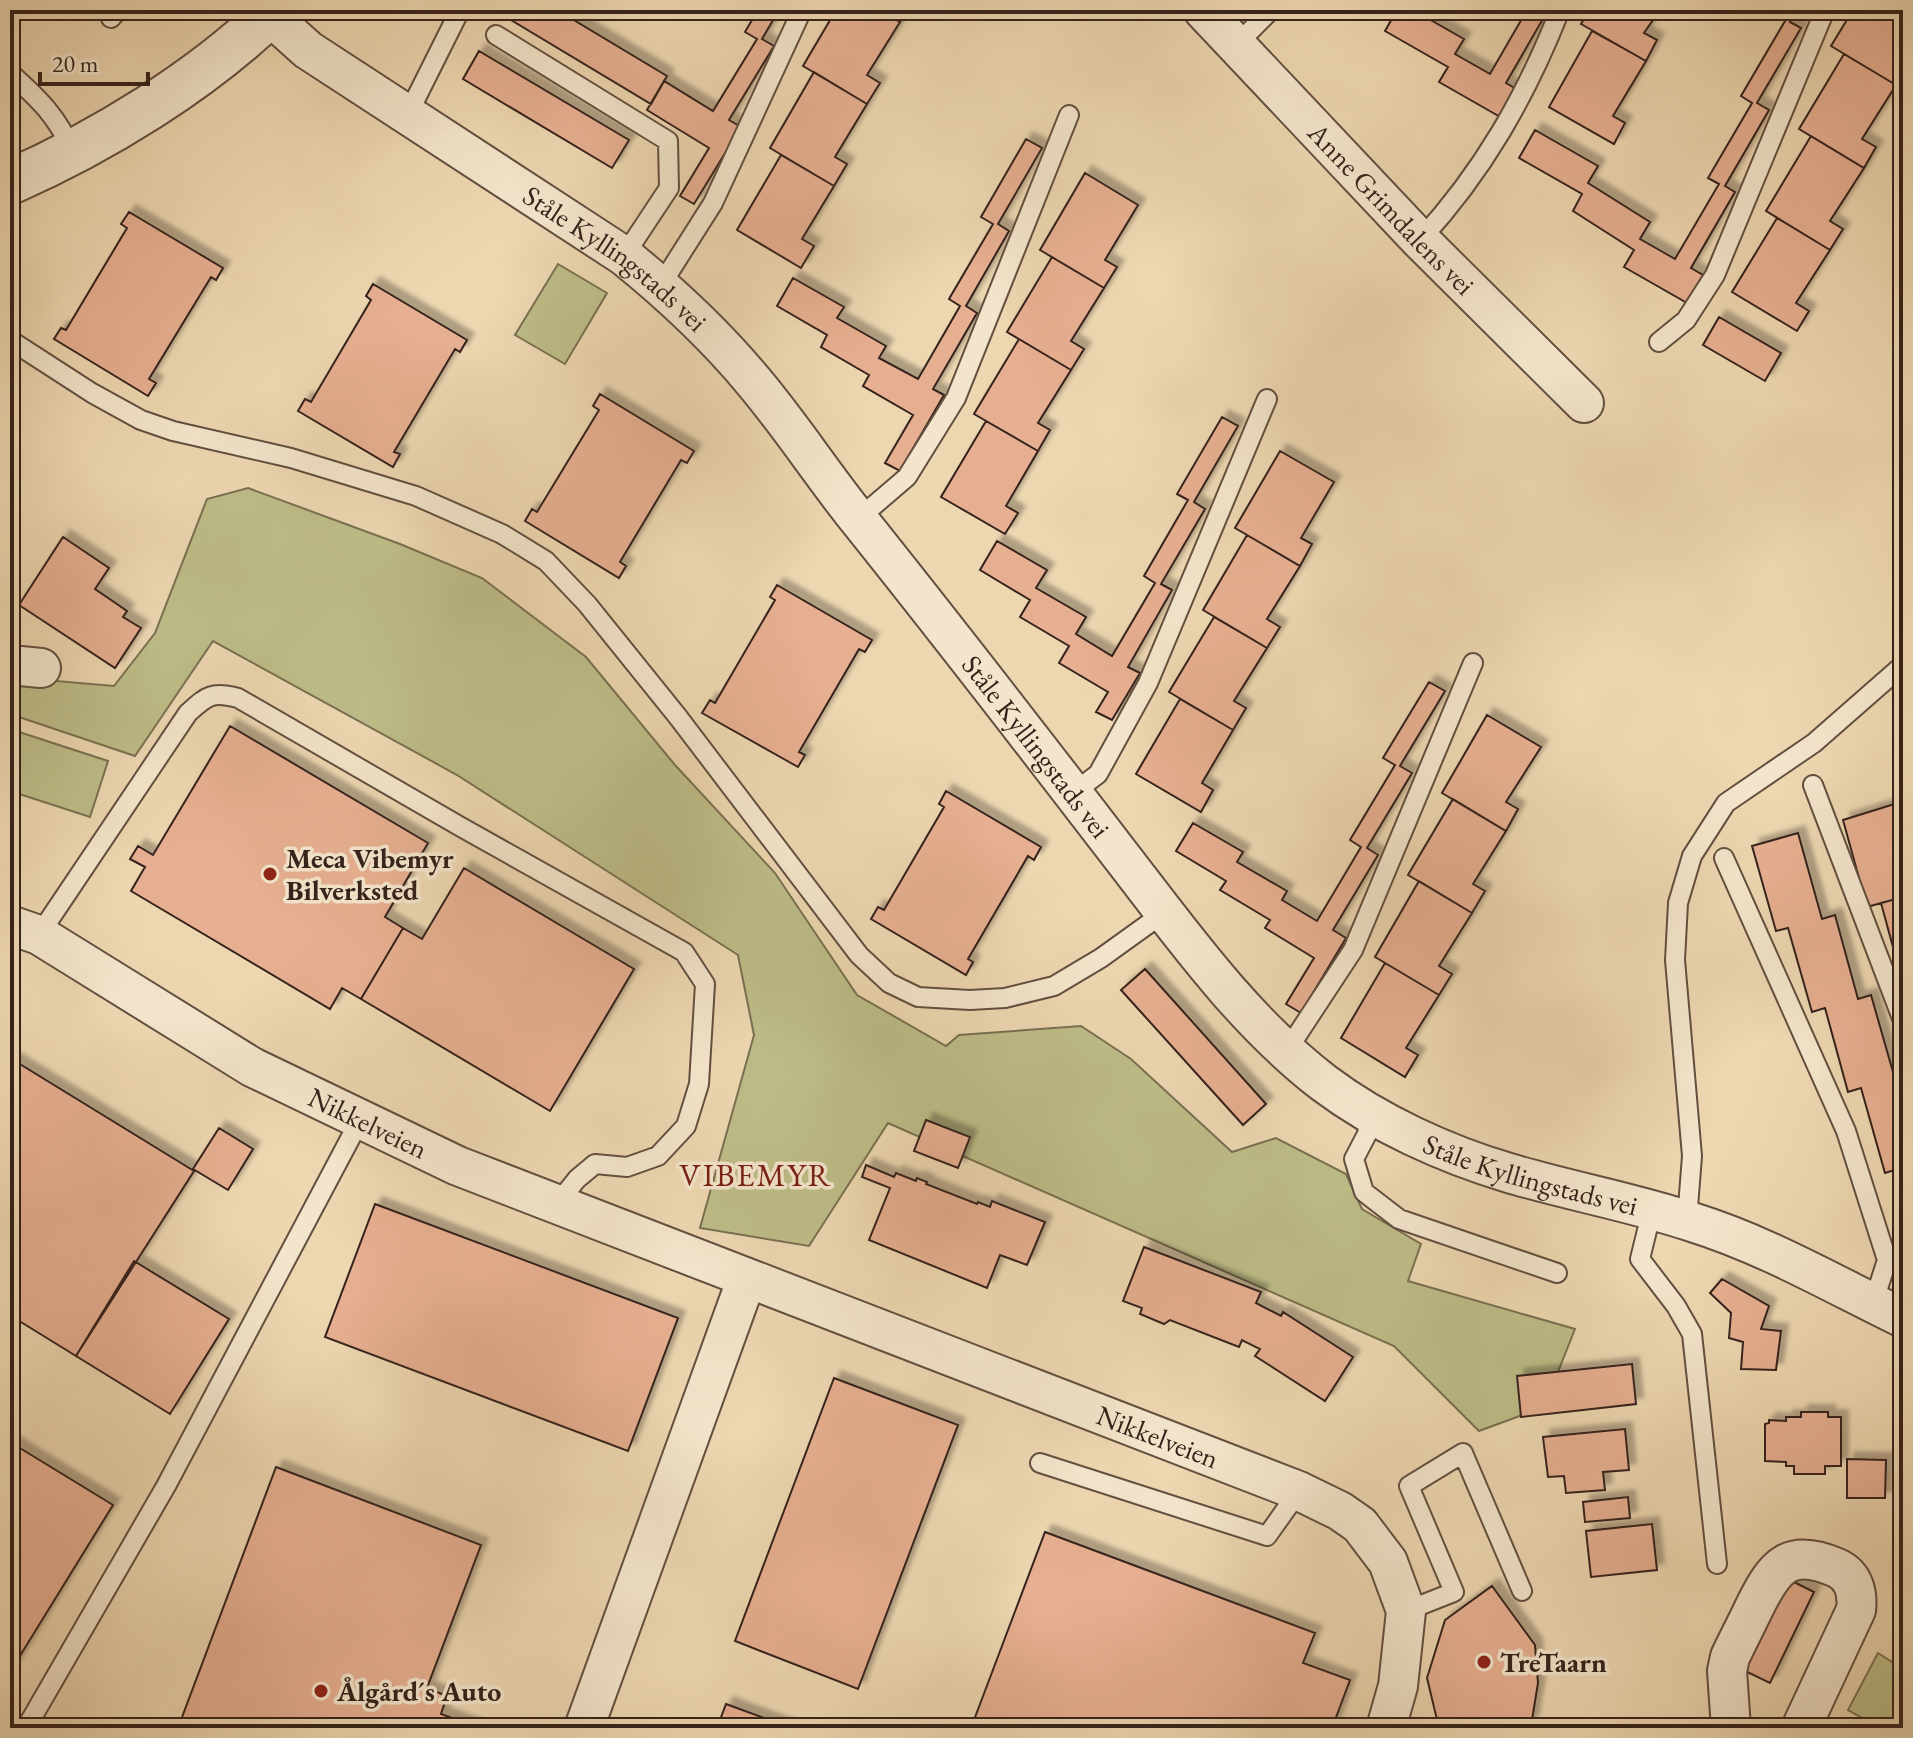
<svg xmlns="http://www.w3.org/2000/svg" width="1913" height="1738" font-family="'EB Garamond',serif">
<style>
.green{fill:#bdbd88;stroke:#797052;stroke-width:2}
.building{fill:#e6af91;stroke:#35221b;stroke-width:2;filter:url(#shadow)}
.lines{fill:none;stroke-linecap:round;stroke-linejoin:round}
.service-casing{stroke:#634f40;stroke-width:22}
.minor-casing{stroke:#634f40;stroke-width:42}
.tertiary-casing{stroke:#634f40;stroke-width:48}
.service{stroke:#f3e5cc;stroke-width:18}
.minor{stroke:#f3e5cc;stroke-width:38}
.tertiary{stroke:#f3e5cc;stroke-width:44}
.poi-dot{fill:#8f2418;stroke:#f3e5cc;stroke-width:3}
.labels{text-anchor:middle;stroke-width:7;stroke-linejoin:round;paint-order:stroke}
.street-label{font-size:28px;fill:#35221b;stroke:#f3e5cc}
.poi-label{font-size:28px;font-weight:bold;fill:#35221b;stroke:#f3e5cc;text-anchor:start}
.quarter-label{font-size:32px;letter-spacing:2px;fill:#7a1f14;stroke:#f3e5cc}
</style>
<defs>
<filter id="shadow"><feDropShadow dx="7" dy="-7" stdDeviation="2" flood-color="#0004"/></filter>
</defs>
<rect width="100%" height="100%" fill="#edd7b1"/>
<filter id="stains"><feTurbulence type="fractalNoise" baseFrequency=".0025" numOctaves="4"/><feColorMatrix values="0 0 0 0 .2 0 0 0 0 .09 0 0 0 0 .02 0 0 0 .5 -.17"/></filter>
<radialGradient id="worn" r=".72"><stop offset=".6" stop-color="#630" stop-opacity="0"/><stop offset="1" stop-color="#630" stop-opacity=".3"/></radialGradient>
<path class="green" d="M558 264 607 293 565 364 515 335Z
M248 488 400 544 482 578 586 657 675 765 775 873 857 995 946 1046 959 1035 1081 1026 1131 1059 1232 1152 1276 1138 1346 1174 1362 1209 1421 1244 1408 1281 1575 1329 1544 1407 1479 1431 1394 1346 888 1123 809 1246 700 1228 754 1035 738 955 457 775 213 641 135 756 10 714V677L114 686 155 633 207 499Z
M10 729 108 761 90 817 10 791Z
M1878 1653 1903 1669 1896 1685 1903 1690V1703L1897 1714 1903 1718 1901 1728H1880L1848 1710Z"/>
<path class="building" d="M504 10H557L667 76 651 104 501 14Z
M758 10H779L762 39 774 46 729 120 741 127 694 204 680 196 709 148 647 110 664 81 713 111 757 39 745 32Z
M836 10H880L900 22 867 75 880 83 867 104 803 66Z
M880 10H907L900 22Z
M1397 10H1413L1464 39 1455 54 1490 74 1527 10H1548L1506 83 1518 90 1502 118 1439 82 1448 67 1385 31Z
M1589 10H1660L1644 33 1657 40 1646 61 1581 24Z
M1776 10H1797L1790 22 1801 28 1757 103 1769 110 1725 186 1735 192 1691 268 1703 275 1687 303 1624 267 1634 250 1573 211 1582 194 1519 158 1535 130 1598 166 1588 183 1650 222 1640 239 1675 259 1719 184 1708 178 1752 103 1741 96 1785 21 1774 14Z
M1853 10H1903V46L1895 57 1903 61V74L1896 85 1831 46Z
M1592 31 1646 61 1613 116 1625 123 1614 144 1549 107Z
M479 51 629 140 612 168 463 79Z
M1844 54 1896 85 1862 139 1876 147 1864 168 1799 129Z
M814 72 867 104 835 157 847 164 834 186 770 148Z
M1811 136 1864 168 1830 221 1843 229 1830 250 1766 211Z
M1026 139 1042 148 998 224 1009 231 966 306 977 313 933 389 944 395 900 471 885 463 913 415 863 386 869 375 821 347 827 335 777 306 793 278 844 307 837 318 886 346 879 358 918 379 960 306 949 299 993 224 981 217Z
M781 155 834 186 802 239 814 246 801 268 737 230Z
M1085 173 1138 205 1105 260 1117 267 1104 288 1040 250Z
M129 212 223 268 216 280 211 277 149 379 156 383 148 396 54 339 61 328 66 330 127 228 121 224Z
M1777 218 1830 250 1796 303 1809 311 1797 331 1732 292Z
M1052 257 1104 288 1071 341 1084 349 1071 370 1007 332Z
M373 284 467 340 460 352 455 349 394 452 400 454 393 467 298 411 305 399 311 402 371 300 366 296Z
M1719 317 1781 353 1765 381 1703 345Z
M1019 339 1071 370 1038 423 1050 430 1038 451 974 414Z
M600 394 694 451 687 463 681 460 620 562 626 566 619 578 525 521 532 509 537 512 599 410 593 406Z
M1222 417 1238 426 1194 502 1205 509 1161 584 1172 590 1128 667 1140 673 1112 720 1096 712 1108 692 1059 663 1069 646 1020 617 1030 600 980 570 997 541 1047 570 1036 588 1086 617 1076 634 1112 656 1155 583 1144 576 1188 500 1177 494Z
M986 421 1038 451 1006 506 1018 513 1005 534 941 497Z
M1280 451 1334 482 1301 538 1312 544 1300 566 1235 528Z
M1247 535 1300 566 1267 619 1280 627 1267 648 1203 610Z
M63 537 109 568 95 589 127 611 123 617 141 628 115 668 19 605Z
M777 585 872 640 865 652 859 649 799 752 805 755 798 767 702 713 710 700 715 703 775 600 770 597Z
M1214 617 1267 648 1234 701 1246 708 1233 730 1169 692Z
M1429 682 1445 691 1400 766 1412 773 1367 848 1378 855 1333 930 1346 938 1301 1013 1286 1004 1314 958 1265 928 1270 920 1220 890 1226 881 1176 851 1193 823 1243 852 1237 862 1287 891 1282 900 1317 921 1361 847 1350 840 1395 765 1383 758Z
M1180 699 1233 730 1202 783 1213 790 1201 812 1136 774Z
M1487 715 1541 747 1506 802 1518 809 1506 831 1442 793Z
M230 726 428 843 385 917 403 928 361 999 342 988 330 1009 131 891 145 867 130 859 138 846 153 855Z
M946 791 1041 847 1034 860 1028 856 968 959 973 962 966 975 871 919 878 907 884 910 944 807 939 804Z
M1453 799 1506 831 1473 884 1485 891 1472 913 1408 875Z
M1901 802H1903V897L1867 907 1843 820Z
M1798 833 1822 919 1835 915 1858 999 1871 995 1895 1079 1903 1077V1187L1898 1169 1885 1173 1861 1088 1848 1092 1825 1008 1812 1012 1788 928 1776 931 1752 846Z
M464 868 634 969 550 1111 361 999 403 928 422 939Z
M1419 881 1472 913 1439 966 1452 974 1439 995 1375 957Z
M1903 897V984L1881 903Z
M1385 963 1439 995 1406 1048 1418 1055 1405 1077 1341 1038Z
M1145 969 1266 1104 1243 1125 1121 990Z
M10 1058 194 1171 76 1356 16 1319 10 1328Z
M926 1120 970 1137 958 1168 914 1151Z
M219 1128 253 1149 228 1190 193 1169Z
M866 1165 894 1177 896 1173 916 1181 917 1178 927 1182 926 1184 977 1204 978 1202 990 1207 992 1201 1045 1222 1027 1265 1000 1255 987 1288 869 1240 890 1188 862 1177Z
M375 1204 678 1318 628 1451 325 1337Z
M1144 1247 1261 1292 1256 1303 1281 1316 1283 1312 1353 1357 1325 1401 1255 1356 1260 1349 1242 1340 1239 1347 1170 1320 1164 1324 1140 1314 1142 1308 1123 1301Z
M134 1261 229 1319 170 1414 76 1356Z
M1722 1279 1769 1306 1761 1329 1781 1331 1776 1370 1741 1369 1743 1342 1729 1338 1731 1313 1710 1293Z
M1632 1364 1636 1404 1521 1417 1517 1376Z
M834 1378 958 1425 858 1689 735 1641Z
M1801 1412H1828V1417H1841V1466H1825V1474H1794V1466H1786V1462L1765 1461V1424L1769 1423V1420L1786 1421V1417H1801Z
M1625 1429 1629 1470 1603 1472 1605 1490 1566 1493 1564 1476 1548 1477 1543 1437Z
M10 1442 113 1505 10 1672Z
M1847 1459 1886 1460 1885 1498H1847Z
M276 1467 481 1545 427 1688 447 1696 441 1714 479 1728H178Z
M1628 1497 1630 1518 1585 1522 1583 1502Z
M1652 1524 1657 1570 1591 1577 1586 1531Z
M1045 1532 1315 1633 1303 1663 1350 1680 1332 1728H971Z
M1788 1579 1814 1592 1770 1683 1743 1670Z
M1492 1586 1535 1645 1538 1683 1532 1720 1526 1728H1439L1427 1678 1445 1620Z
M726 1704 791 1728H717Z"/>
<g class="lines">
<defs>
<path id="service" d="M111 18 118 10
M496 35 668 141 669 188 624 256
M1235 46 1271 10
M10 73C39 99 58 117 73 153
M408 114 460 10
M1420 240C1483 172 1526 96 1560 10
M661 285 713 203 802 10
M10 340 92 393 141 420 173 431 291 458 416 496 502 534 546 561 587 604 678 717 859 955 889 983 918 997 970 1000 1005 998 1054 986 1101 958 1165 912
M1659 342 1686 320 1715 275 1825 10
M858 519 907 477 956 398 1069 115
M1813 785 1903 1021
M1073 793 1098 774 1148 683 1267 399
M1724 858 1846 1131 1887 1260 1873 1304
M39 935 188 713C207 696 211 691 238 698L461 827 684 952 705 984 699 1084 686 1126 658 1156 627 1167 595 1164 577 1179 557 1204
M1286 1052 1353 950 1473 663
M1370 1113 1367 1134 1354 1159 1364 1192 1399 1219 1557 1273
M1652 1210 1640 1259 1676 1306 1692 1334 1717 1564
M1687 1220 1692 1156 1675 960 1678 903 1692 856 1726 803 1814 743 1903 665
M1040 1463 1267 1536 1299 1491
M1406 1611 1454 1592 1409 1486 1463 1453 1522 1591
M26 1728 166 1486 360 1120"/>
<g id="minor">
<path id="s1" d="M1203 10 1420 240 1584 403"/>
<path id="s2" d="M269 15 308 50 624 256C671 294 715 335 754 382 791 426 822 474 858 519 946 629 1032 740 1118 852 1180 932 1242 1020 1324 1083 1377 1123 1445 1154 1509 1173 1569 1191 1632 1202 1692 1222 1766 1245 1833 1284 1903 1318"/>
<path d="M10 665 41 668"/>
<path id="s3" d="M10 925 39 935 252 1067 458 1166 1299 1491 1340 1511 1360 1525 1388 1562 1406 1611 1398 1686 1386 1728"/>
<path d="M584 1728 747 1278"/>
<path d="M1731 1728 1727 1671 1730 1657C1738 1640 1747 1623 1755 1606 1775 1566 1789 1547 1837 1568 1854 1576 1858 1593 1856 1610L1801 1728"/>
</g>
<path id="tertiary" d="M10 182C101 142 203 80 274 10"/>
</defs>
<use href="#service" class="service-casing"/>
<use href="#minor" class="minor-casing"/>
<use href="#tertiary" class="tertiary-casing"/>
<use href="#service" class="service"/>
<use href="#minor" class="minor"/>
<use href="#tertiary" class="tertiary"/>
</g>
<g class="poi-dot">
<circle cx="270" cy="874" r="8"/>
<circle cx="1484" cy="1662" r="8"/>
<circle cx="321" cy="1691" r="8"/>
</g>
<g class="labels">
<g class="street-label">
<text dy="10" stroke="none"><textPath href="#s1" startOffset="274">Anne Grimdalens vei</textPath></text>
<text dy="10" stroke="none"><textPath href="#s2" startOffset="424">Ståle Kyllingstads vei</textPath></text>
<text dy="10" stroke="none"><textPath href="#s2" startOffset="1072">Ståle Kyllingstads vei</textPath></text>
<text dy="10" stroke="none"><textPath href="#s3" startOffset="410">Nikkelveien</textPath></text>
<text dy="10" stroke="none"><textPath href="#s2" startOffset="1744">Ståle Kyllingstads vei</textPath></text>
<text dy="10" stroke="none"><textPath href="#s3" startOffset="1260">Nikkelveien</textPath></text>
</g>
<g class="poi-label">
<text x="286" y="868">Meca Vibemyr<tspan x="286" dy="32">Bilverksted</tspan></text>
<text x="1500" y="1672">TreTaarn</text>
<text x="337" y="1701">Ålgård´s Auto</text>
</g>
<g class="quarter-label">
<text x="756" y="1186">VIBEMYR</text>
</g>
</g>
<rect width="1913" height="1738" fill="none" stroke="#edd7b1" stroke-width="40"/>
<rect x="12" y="12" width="1889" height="1714" fill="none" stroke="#35221b" stroke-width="4"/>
<rect x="20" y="20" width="1873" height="1698" fill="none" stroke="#35221b" stroke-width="2"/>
<path d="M40 72v12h108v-12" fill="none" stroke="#35221b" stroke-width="4"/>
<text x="52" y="72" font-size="24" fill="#35221b" stroke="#f3e5cc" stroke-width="6" paint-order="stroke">20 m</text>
<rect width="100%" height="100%" filter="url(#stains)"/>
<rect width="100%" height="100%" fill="url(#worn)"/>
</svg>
